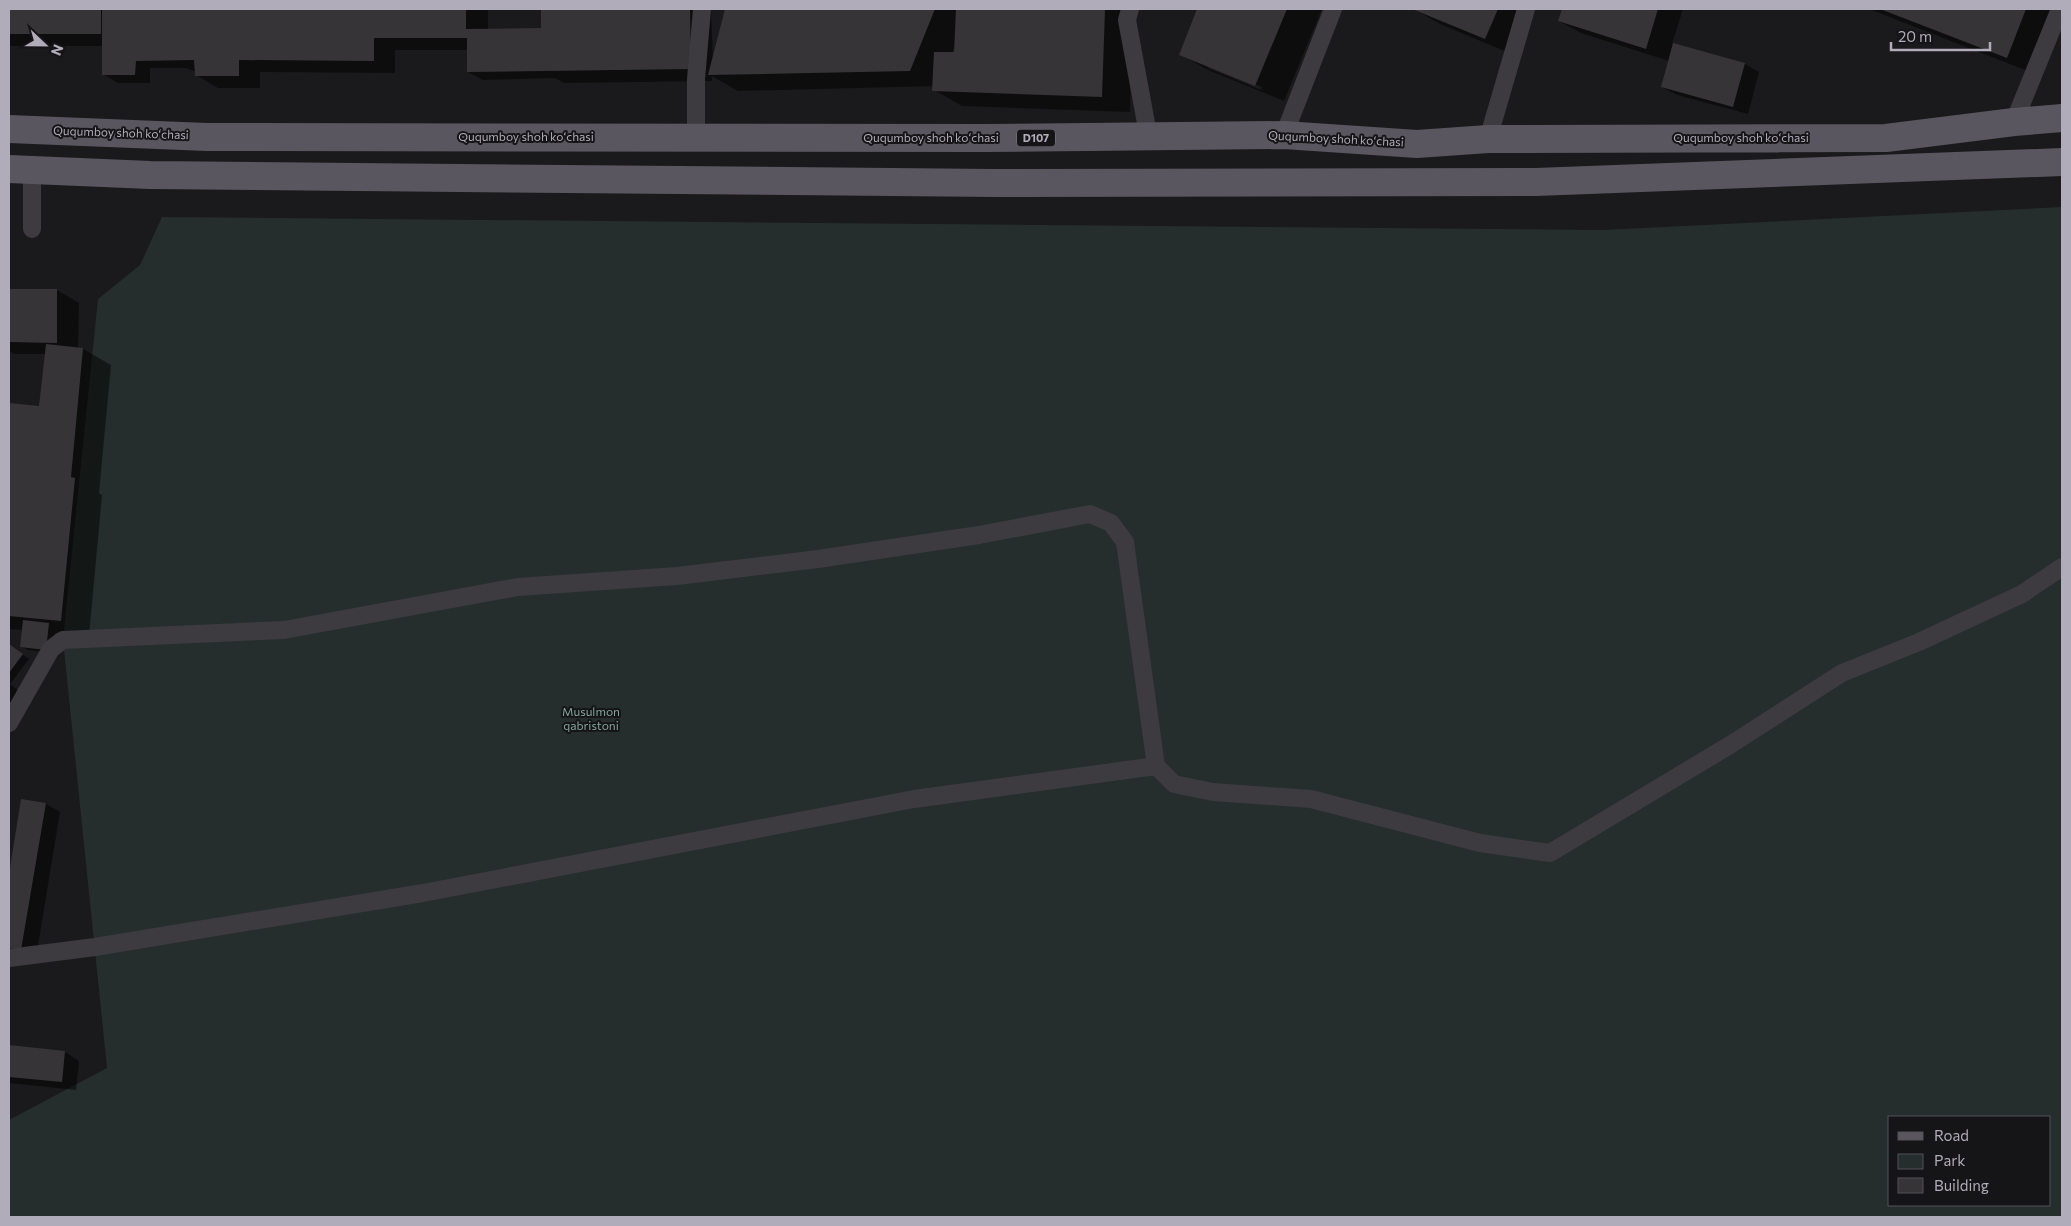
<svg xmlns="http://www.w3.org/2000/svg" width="2071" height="1226" font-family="Commissioner,sans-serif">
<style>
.green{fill:#252e2c;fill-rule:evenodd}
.shadow{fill:#0007;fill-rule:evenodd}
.building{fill:#363437}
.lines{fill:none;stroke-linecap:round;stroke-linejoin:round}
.service{stroke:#3d3a40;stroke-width:18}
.primary{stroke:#5a565f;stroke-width:28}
.labels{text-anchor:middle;stroke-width:4;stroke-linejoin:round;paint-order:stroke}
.shield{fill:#151416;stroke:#827e89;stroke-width:1}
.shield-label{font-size:11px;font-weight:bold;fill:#b1acba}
.street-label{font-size:12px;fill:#b1acba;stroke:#151416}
.park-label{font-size:12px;fill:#84a49a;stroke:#151416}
</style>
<rect width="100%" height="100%" fill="#1a191b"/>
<path class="green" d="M2062 207V1217H9V1120L107 1068 63 640 98 299 140 265 162 217 1603 230ZM1890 1117H2050V1205H1890Z"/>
<path class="shadow" d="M9 9H488V30H542V9H711L713 62 727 9H1133L1130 112 962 106 934 90V86L738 91 712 76V81L564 83 555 78 483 80 468 72V50H395V73L260 72V88H218L196 75V72L186 68H150V83H118L103 74V46H9ZM956 44 955 53H952Z
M1199 9H1322L1284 101 1208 70 1180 54ZM1208 65 1262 87 1261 90 1208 68Z
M1414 9H1533L1514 55 1440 24Z
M1563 9H1683L1672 44 1745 64 1759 72 1748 114 1677 95 1662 87 1669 61 1581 33 1559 21Z
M1869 9H2060L2035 74Z
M9 290H57L79 303 78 349H83L111 365 99 493 102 495 89 636 55 633 53 653 28 650 21 646 23 630 9 629V404L41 407 46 354H14L9 351Z
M9 645 29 659 10 684 25 696 9 722Z
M22 800 46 804 60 812 36 958 9 952V881Z
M9 1047 65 1052 79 1061 76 1090 9 1083Z"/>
<path class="building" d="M9 9H101V34H9Z
M102 9H466V29L541 28V9H690L691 69 467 72V38H374V61L239 60V76H195L194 60 136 61 135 75H102Z
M725 9H935L910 71 708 75Z
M956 9H1105L1102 97 932 91 934 52H954Z
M1197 9H1287L1255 86 1179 55Z
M1412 9H1498L1485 39Z
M1562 9H1658L1646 49 1558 21Z
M1880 9H2026L2007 58Z
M1673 43 1745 63 1733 107 1661 87Z
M9 289H57V343L9 342Z
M46 344 83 348 71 477 75 478 61 621 9 616V403L39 406Z
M23 620 49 623 46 650 20 647Z
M9 644 23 654 9 673Z
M21 799 46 803 21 950 9 948V874Z
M9 1045 65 1051 62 1082 9 1077Z"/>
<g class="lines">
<path class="service" d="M1130 9 1127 20 1146 123
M2014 122 2060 9
M1284 135 1333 9
M696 138V79L702 9
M1488 139 1526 9
M32 229V170
M9 723 51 649 63 640 284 630 518 587 677 576 818 559 979 535 1090 514 1111 523 1125 542 1156 766 1174 784 1213 792 1311 799 1480 843 1550 853 1730 745 1842 673 1919 642 2022 594 2062 567
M9 958 95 947 423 893 914 799 1156 766"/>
<path class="primary" d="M9 129 207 137 985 138 1284 135 1417 144 1488 139 1886 138 2014 122 2062 118
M9 169 150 175 995 183 1536 182 2062 162"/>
</g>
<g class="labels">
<rect class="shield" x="1017" y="129.5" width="38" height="17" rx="4"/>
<g class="shield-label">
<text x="1036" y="142">D107</text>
</g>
<g class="street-label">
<text transform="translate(121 133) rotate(2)" y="4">Ququmboy shoh koʻchasi</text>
<text x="526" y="141">Ququmboy shoh koʻchasi</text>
<text x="931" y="142">Ququmboy shoh koʻchasi</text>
<text x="1741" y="142">Ququmboy shoh koʻchasi</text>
<text transform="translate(1336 139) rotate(3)" y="4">Ququmboy shoh koʻchasi</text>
</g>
<g class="park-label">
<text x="591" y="716">Musulmon<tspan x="591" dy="14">qabristoni</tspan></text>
</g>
</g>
<rect width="2071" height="1226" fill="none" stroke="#b1acba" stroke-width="20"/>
<rect x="1888" y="1116" width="162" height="90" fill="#151416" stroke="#535158"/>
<rect x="1898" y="1132" width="25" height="8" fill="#5a565f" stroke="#535158"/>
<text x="1934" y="1141" font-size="15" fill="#b1acba">Road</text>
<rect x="1898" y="1154" width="25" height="15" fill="#252e2c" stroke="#535158"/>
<text x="1934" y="1166" font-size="15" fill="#b1acba">Park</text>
<rect x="1898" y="1178" width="25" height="15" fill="#363437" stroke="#535158"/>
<text x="1934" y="1191" font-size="15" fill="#b1acba">Building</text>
<g transform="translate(45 45) rotate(112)" stroke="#151416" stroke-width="4" paint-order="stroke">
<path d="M0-4L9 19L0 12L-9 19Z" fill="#b1acba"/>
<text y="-8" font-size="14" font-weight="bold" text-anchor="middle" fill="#b1acba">N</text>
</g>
<path d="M1891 42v8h99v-8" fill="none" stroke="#b1acba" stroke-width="2.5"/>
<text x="1898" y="42" font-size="15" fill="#b1acba" stroke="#151416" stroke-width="4" paint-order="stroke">20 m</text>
</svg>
